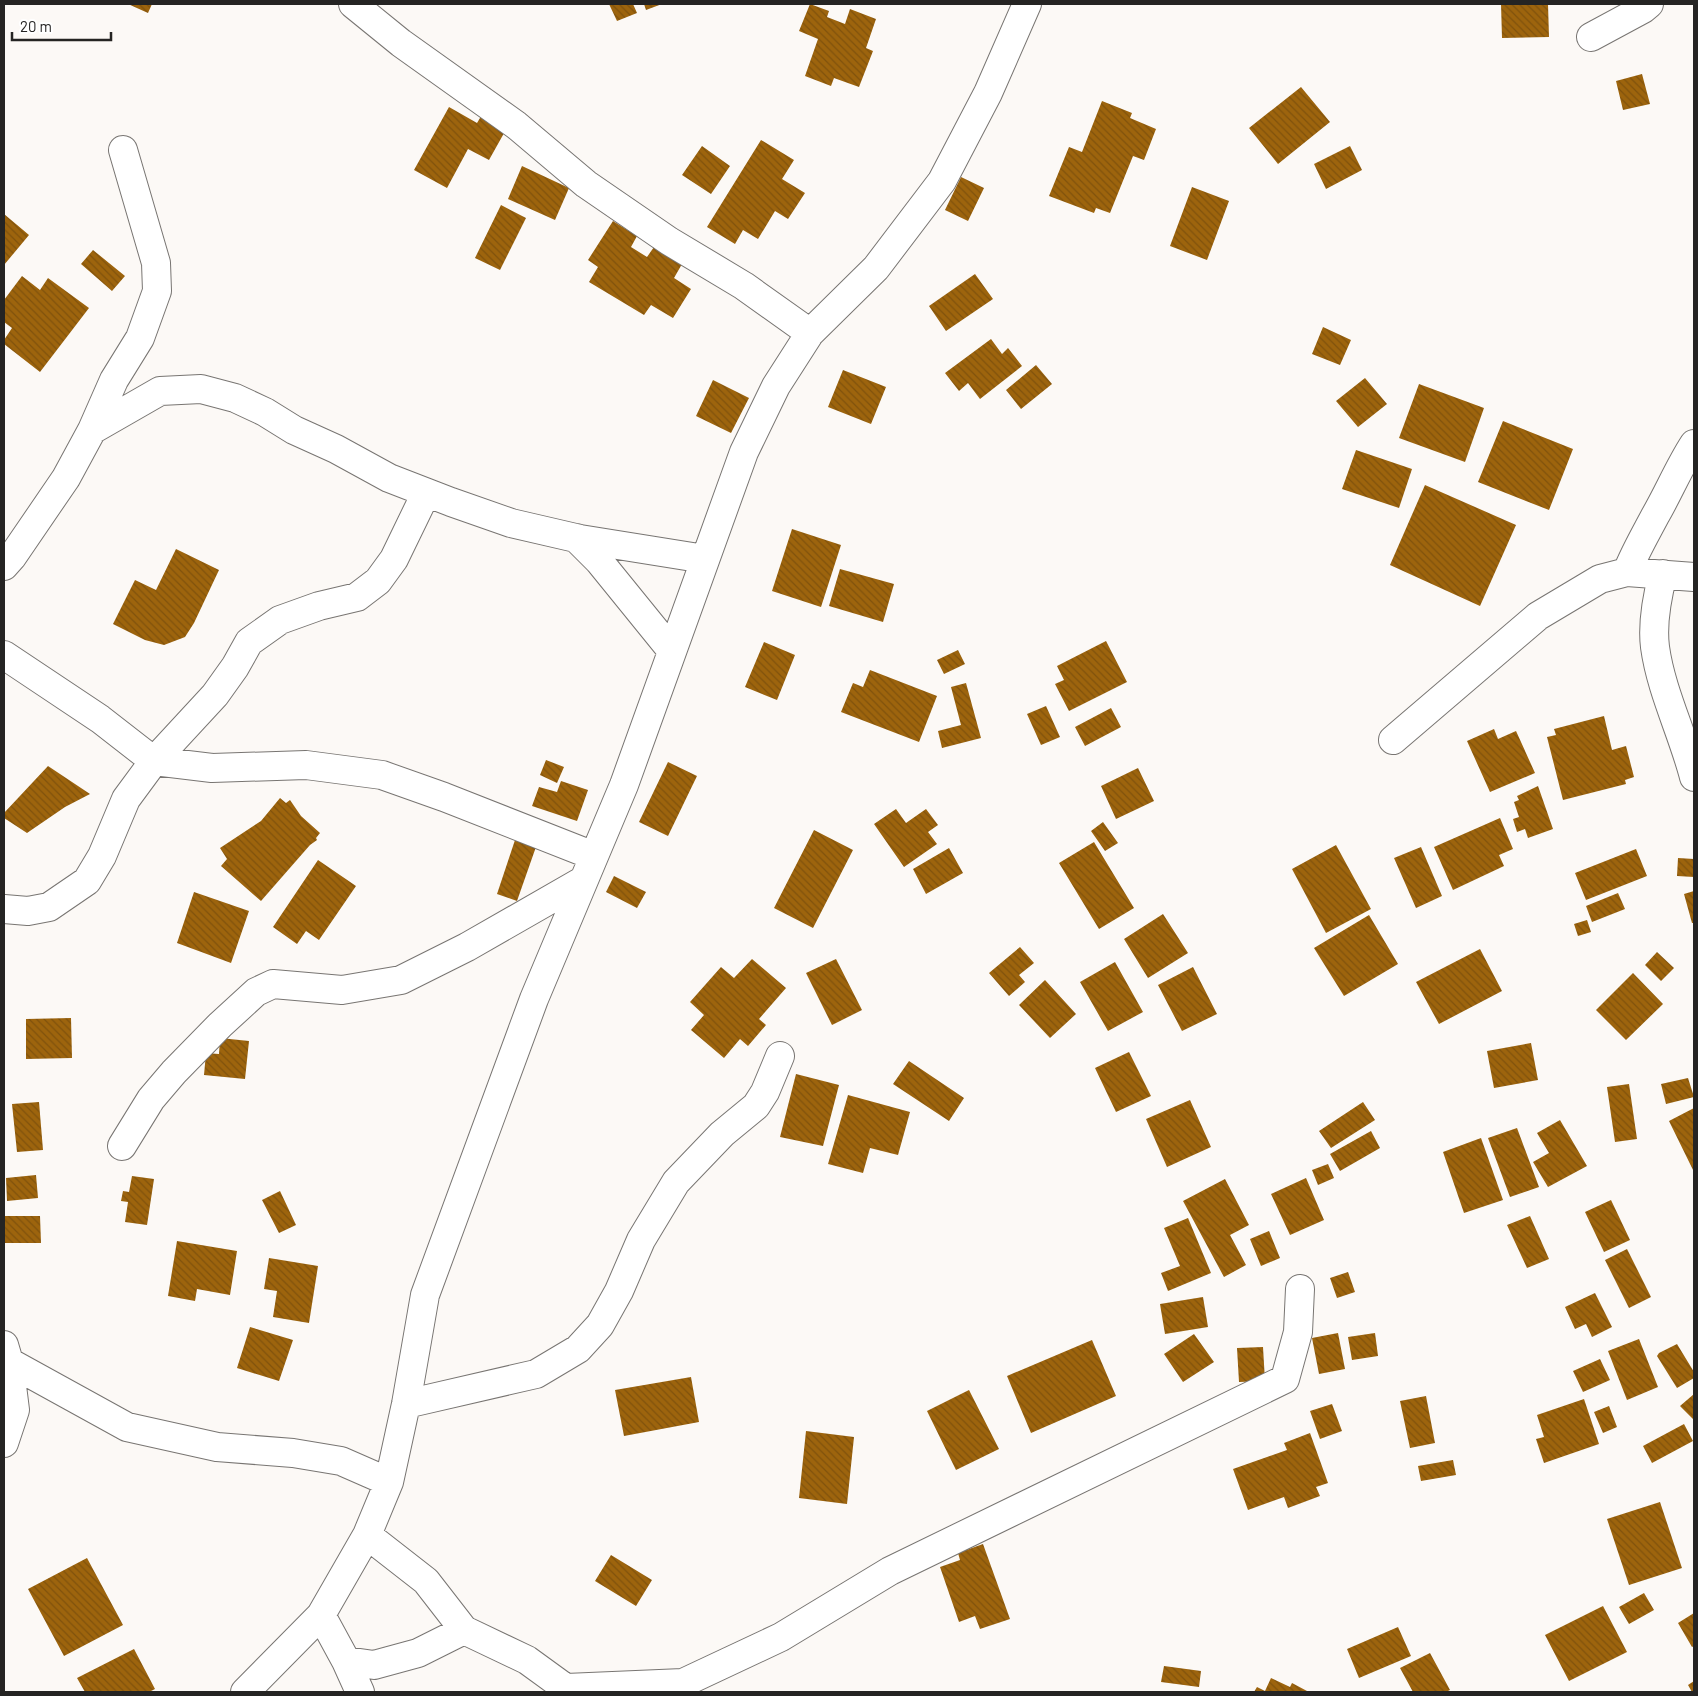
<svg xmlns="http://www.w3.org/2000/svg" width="1698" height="1696" font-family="Barlow,sans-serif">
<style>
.building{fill:url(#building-back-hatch)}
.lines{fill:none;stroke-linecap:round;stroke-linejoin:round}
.minor-casing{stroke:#787572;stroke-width:30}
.minor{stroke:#fff;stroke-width:28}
</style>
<defs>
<pattern id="building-back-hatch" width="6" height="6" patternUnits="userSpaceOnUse" patternTransform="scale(1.25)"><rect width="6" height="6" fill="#9d640d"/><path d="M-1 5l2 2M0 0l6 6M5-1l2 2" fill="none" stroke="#80520c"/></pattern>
</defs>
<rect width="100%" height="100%" fill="#fcf9f6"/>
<path class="building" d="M128 4H152L148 13Z
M609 4H633L637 13 617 21Z
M644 4H662L646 10Z
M810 4 829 11 827 17 845 24 850 9 876 19 866 48 873 51 859 87 834 78 831 86 805 76 818 39 799 31Z
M1501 4H1548L1549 37 1502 38Z
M1642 74 1650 104 1623 110 1616 81Z
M1301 87 1330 122 1278 164 1249 128Z
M1102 101 1132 113 1130 118 1156 129 1144 160 1133 156 1110 213 1096 208 1094 213 1049 196 1069 147 1082 152Z
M449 107 477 123 483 113 508 126 489 160 468 149 447 188 414 170Z
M761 140 794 160 782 179 805 193 788 219 775 211 758 239 743 230 735 244 707 227Z
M702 146 730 166 711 194 682 175Z
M1350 146 1362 170 1326 189 1314 164Z
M522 166 569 188 555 220 508 199Z
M961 177 984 188 968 221 945 210Z
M1192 187 1229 201 1207 260 1170 246Z
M501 205 526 218 500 270 475 258Z
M4 214 29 235 4 265Z
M613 221 637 236 631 247 647 257 654 247 682 264 674 278 691 289 673 318 651 305 644 315 589 282 598 267 588 260Z
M93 250 125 276 112 291 81 264Z
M975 274 993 299 946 331 929 306Z
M22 276 40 290 48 278 89 308 40 372 4 344V340L12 328 4 322V300Z
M1323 327 1351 340 1340 365 1312 354Z
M991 339 1002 354 1008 348 1022 366 980 399 968 383 959 391 945 373Z
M1036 365 1052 384 1021 409 1006 390Z
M843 370 886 387 871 424 828 407Z
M1365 378 1387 404 1358 427 1336 401Z
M713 380 749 398 731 433 696 416Z
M1419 384 1484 408 1465 462 1399 438Z
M1503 421 1573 449 1549 510 1478 482Z
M1356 450 1412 469 1399 508 1342 489Z
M1425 485 1516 525 1480 606 1390 565Z
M792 529 841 545 821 607 772 591Z
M176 549 219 570 194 623 185 637 164 645 145 640 113 624 135 580 156 590Z
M840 569 894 584 883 622 829 606Z
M1106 641 1127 682 1069 711 1055 684 1064 680 1057 666Z
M764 642 795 655 777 700 745 687Z
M958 650 965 664 944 674 937 660Z
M870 670 937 696 919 742 841 712 853 683 863 687Z
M966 683 981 738 942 748 938 731 961 725 951 687Z
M1046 706 1060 737 1041 745 1027 714Z
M1111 708 1121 727 1085 746 1075 727Z
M1604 716 1612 750 1626 746 1634 777 1625 780 1626 784 1563 800 1547 737 1556 735 1554 729Z
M1494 729 1498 739 1516 731 1535 773 1490 792 1467 741Z
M546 760 564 767 557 783 540 775Z
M668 762 697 776 668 836 639 822Z
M48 766 90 794 65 807 27 833 4 818V813Z
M1138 768 1154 801 1116 819 1101 786Z
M561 781 588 790 577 821 532 806 539 787 557 792Z
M1538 786 1553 829 1528 838 1525 829 1517 832 1513 819 1519 817 1514 802 1519 800 1517 796Z
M280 798 286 803 290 800 301 816 320 833 316 838 317 840 310 845 261 901 221 866 227 859 220 848 261 821Z
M896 809 906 823 926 809 938 825 928 832 937 844 904 867 874 824Z
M1500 818 1513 849 1499 855 1504 866 1453 890 1434 847Z
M1103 822 1118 843 1105 851 1091 831Z
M814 830 853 850 813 928 774 908Z
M516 837 537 844 517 901 497 894Z
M1094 842 1134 908 1099 929 1059 863Z
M1336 845 1371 909 1326 933 1292 869Z
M1421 847 1442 896 1416 908 1394 858Z
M949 848 963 873 926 894 913 869Z
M1636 849 1647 876 1586 900 1575 873Z
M1678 858 1694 859V877L1677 876Z
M318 860 356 886 319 940 306 931 297 944 273 927Z
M614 876 646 892 637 908 606 892Z
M1694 891V923H1692L1684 894Z
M194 892 249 911 231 963 177 943Z
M1618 893 1625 909 1592 922 1586 906Z
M1163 914 1188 953 1148 978 1124 939Z
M1369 915 1398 964 1344 996 1314 948Z
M1587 920 1591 932 1578 936 1574 924Z
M1020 947 1034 963 1019 975 1025 982 1009 996 989 973Z
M1480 949 1502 991 1439 1024 1416 982Z
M1657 952 1674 968 1661 981 1645 965Z
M752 959 786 988 759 1019 766 1025 748 1046 740 1039 724 1058 691 1030 704 1015 690 1002 721 967 734 978Z
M836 959 862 1010 832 1025 806 973Z
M1115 962 1143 1012 1108 1031 1080 982Z
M1193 967 1217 1014 1182 1031 1158 985Z
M1633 973 1663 1004 1626 1040 1596 1010Z
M1045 980 1076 1014 1050 1038 1019 1005Z
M71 1018 72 1058 26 1059V1019Z
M220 1038 249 1041 245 1079 204 1075 206 1053 219 1054Z
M1531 1043 1538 1080 1494 1088 1487 1051Z
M1129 1052 1151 1096 1116 1112 1095 1068Z
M909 1061 964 1098 949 1121 893 1084Z
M796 1074 839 1085 823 1146 780 1137Z
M1688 1078 1694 1097 1666 1104 1661 1084Z
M1629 1084 1637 1139 1615 1142 1607 1087Z
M848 1095 910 1112 898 1155 870 1148 863 1173 828 1164Z
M1190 1100 1211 1147 1167 1167 1146 1119Z
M39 1102 43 1150 17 1152 12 1104Z
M1363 1102 1375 1120 1331 1148 1319 1131Z
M1694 1108V1172L1669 1121Z
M1560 1120 1587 1166 1548 1187 1533 1162 1549 1153 1537 1133Z
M1517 1128 1539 1187 1510 1197 1488 1138Z
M1371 1131 1380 1148 1340 1171 1330 1154Z
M1481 1138 1503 1200 1464 1213 1443 1152Z
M1328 1164 1334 1178 1318 1185 1312 1170Z
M36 1175 38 1198 7 1201 6 1178Z
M132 1176 154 1179 147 1225 125 1222 128 1202 121 1201 123 1191 129 1192Z
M1306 1178 1324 1220 1290 1235 1271 1194Z
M1225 1179 1249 1225 1230 1235 1246 1265 1224 1277 1183 1201Z
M280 1191 296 1225 279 1233 262 1200Z
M1611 1200 1630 1240 1604 1252 1585 1212Z
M4 1216H40L41 1243H4Z
M1530 1216 1549 1259 1527 1268 1507 1225Z
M1188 1218 1211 1273 1168 1291 1161 1273 1180 1266 1164 1228Z
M1269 1231 1280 1258 1261 1266 1250 1239Z
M177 1241 237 1251 230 1295 197 1289 195 1301 168 1296Z
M1627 1249 1651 1297 1629 1308 1605 1260Z
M269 1258 318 1266 309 1323 273 1317 277 1291 264 1289Z
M1348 1272 1355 1292 1337 1298 1330 1278Z
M1595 1293 1612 1327 1592 1337 1586 1324 1575 1329 1565 1307Z
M1203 1297 1208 1327 1165 1334 1160 1304Z
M250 1327 293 1340 279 1381 237 1368Z
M1338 1333 1345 1369 1319 1374 1312 1338Z
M1375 1333 1378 1356 1352 1360 1348 1337Z
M1194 1334 1214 1362 1183 1382 1164 1354Z
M1639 1339 1658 1387 1627 1400 1608 1351Z
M1092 1340 1116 1396 1031 1433 1007 1376Z
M1677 1344 1694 1372V1378L1677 1388 1657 1356 1659 1353Z
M1263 1347 1265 1381 1239 1382 1237 1348Z
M1600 1359 1610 1380 1583 1392 1573 1371Z
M691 1377 699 1422 624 1436 615 1390Z
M969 1390 999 1449 956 1470 927 1411Z
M1694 1394V1420L1680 1406Z
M1426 1396 1435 1443 1410 1448 1400 1401Z
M1584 1399 1599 1444 1544 1463 1536 1439 1544 1437 1537 1415Z
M1332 1404 1342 1431 1320 1439 1310 1411Z
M1609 1406 1617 1427 1603 1433 1594 1412Z
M1684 1424 1693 1441 1652 1463 1643 1446Z
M806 1431 854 1437 847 1504 799 1498Z
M1310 1433 1328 1483 1316 1487 1320 1496 1288 1508 1284 1497 1248 1510 1233 1469 1287 1450 1284 1443Z
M1453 1460 1456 1475 1421 1481 1418 1466Z
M1660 1502 1682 1568 1629 1585 1607 1519Z
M983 1544 1010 1619 980 1629 975 1616 959 1622 940 1567 960 1560 958 1553Z
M611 1555 652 1580 636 1606 595 1581Z
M87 1558 123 1625 64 1656 28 1589Z
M1644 1593 1654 1610 1629 1624 1619 1607Z
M1603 1606 1627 1652 1569 1681 1545 1635Z
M1694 1613V1646L1692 1647 1678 1623Z
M1398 1627 1411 1656 1359 1678 1347 1649Z
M134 1649 155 1689 149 1692H85L77 1678Z
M1430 1653 1450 1690 1446 1692H1413L1400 1668Z
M1164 1666 1201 1671 1199 1687 1161 1682Z
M1271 1678 1290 1687 1292 1683 1307 1691 1254 1692 1257 1687 1265 1691Z
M1694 1681V1692H1692L1688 1685Z"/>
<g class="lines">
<defs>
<path id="minor" d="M353 4 401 43 516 125 586 184 669 241 744 286 810 333
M1591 37 1643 9 1649 4
M92 430 114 380 140 338 157 291 156 263 123 150
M576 538 599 561 672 651
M4 566 12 557 66 478 92 430 160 391 201 389 235 398 265 412 294 430 336 449 389 478 451 502 511 523 580 539 705 559
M1627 572C1635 552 1645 535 1655 516 1669 492 1679 467 1694 444
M1663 574C1657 597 1652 623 1655 647 1661 691 1683 734 1694 777
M4 655 100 719 154 761 212 768 306 765 382 775 444 797 594 856
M1393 740 1538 616 1600 579 1627 572 1694 577
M4 909 28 911 49 907 87 881 102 856 126 799 154 761 215 695 235 667 249 642 280 620 319 606 357 597 378 581 394 559 426 493
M122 1146 151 1099 174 1072 220 1025 256 992 273 984 342 990 401 980 467 947 584 880
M4 1345 9 1362 127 1427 217 1447 293 1453 341 1461 389 1482
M406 1404 536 1374 578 1349 600 1325 619 1291 641 1240 676 1182 722 1134 756 1106 765 1092 780 1056
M4 1443 15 1410 9 1362
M367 1535 426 1581 464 1630 527 1660 571 1692
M321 1615 346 1661 360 1692
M346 1661 374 1665 418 1653 464 1630
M566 1688 683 1683 781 1637 890 1571 1285 1379 1298 1332 1300 1289
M245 1692 321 1615 367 1535 389 1482 406 1404 425 1295 534 999 624 785 744 452 776 386 810 333 876 268 942 181 988 93 1027 4"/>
</defs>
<use href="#minor" class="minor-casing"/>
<use href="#minor" class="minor"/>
</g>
<rect width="1698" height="1696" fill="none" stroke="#252423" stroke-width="10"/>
<path d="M12 32v8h99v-8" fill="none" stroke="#252423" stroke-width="2.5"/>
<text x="20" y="32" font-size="15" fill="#252423" stroke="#ffffff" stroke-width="4" paint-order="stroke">20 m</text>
</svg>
